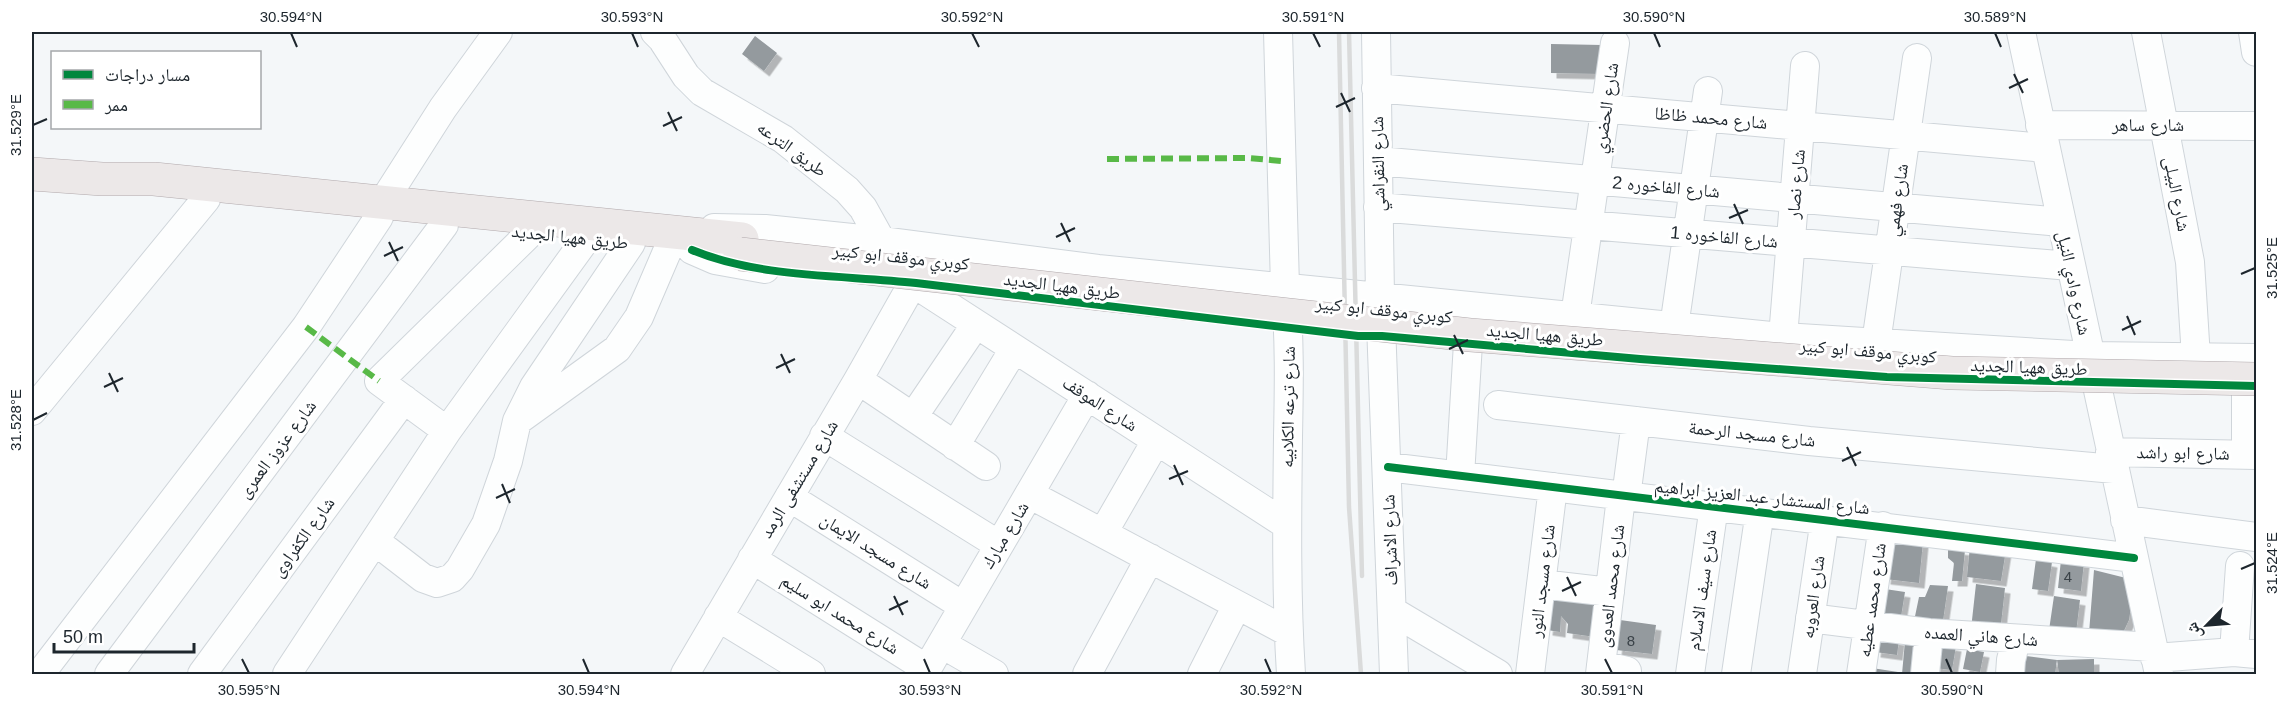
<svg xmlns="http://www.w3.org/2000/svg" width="2288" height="706" font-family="Arial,'Noto Naskh Arabic',sans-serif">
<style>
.building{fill:#949a9e;filter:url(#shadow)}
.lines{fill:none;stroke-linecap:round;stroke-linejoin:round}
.minor-casing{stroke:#cfd5da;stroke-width:30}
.major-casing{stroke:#b1a9ac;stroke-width:34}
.minor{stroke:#fdfefe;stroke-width:28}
.major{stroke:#ece8e8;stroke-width:33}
.rail{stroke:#dadbdb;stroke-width:4.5}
.major-bridge-casing{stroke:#b1a9ac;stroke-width:34;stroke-linecap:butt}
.major-bridge{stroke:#ece8e8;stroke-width:33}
.quiet{stroke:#58b947;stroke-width:6;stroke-dasharray:12 6;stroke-linecap:butt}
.cycleway-casing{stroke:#fff;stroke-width:11}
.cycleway{stroke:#00873e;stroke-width:8}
.ticks{fill:none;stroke:#1d262d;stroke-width:2}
.labels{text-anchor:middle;stroke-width:6;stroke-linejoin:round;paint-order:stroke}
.number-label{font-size:15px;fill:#3b4349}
.street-label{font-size:18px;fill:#1d262d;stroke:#fff}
.neatline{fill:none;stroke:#1d262d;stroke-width:2}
.ticks-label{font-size:15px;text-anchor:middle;fill:#1d262d}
</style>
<defs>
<filter id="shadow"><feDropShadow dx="5.5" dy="5.5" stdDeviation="0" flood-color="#0004"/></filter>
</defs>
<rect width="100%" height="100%" fill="#f4f7f9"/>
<path class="building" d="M755 36 777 53 764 71 742 54Z
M1551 44 1602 45 1601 74 1551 73Z
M1889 539 1923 542 1919 583 1885 579Z
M1970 546 2006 550 2001 581 1967 577Z
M1948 548 1965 550 1962 581H1952L1954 563 1948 558Z
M2036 559 2052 562 2048 591 2032 589Z
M2061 560 2084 562 2081 591 2058 588Z
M2094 570 2126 578 2132 600 2129 620 2120 639 2089 633Z
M1976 584 2005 588 2000 633 1971 629Z
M1930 585 1948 586 1942 628 1913 626 1919 597H1925Z
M1885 589 1905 592 1900 623 1880 620Z
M2054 596 2080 600 2075 641 2048 637Z
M1551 597H1608L1602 638 1567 633 1568 624 1561 616 1560 632 1547 630Z
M1620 620 1656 625 1652 654 1616 650Z
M1877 636 1899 640 1897 655 1875 652Z
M1905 641 1924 643 1921 674H1902Z
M1938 643 1956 646 1952 670 1934 668Z
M1967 649 1984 652 1980 672 1963 669Z
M2026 656 2057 660 2094 659V674H2059L2057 660 2055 674H2024Z
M1872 668 1898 672 1897 674H1871Z"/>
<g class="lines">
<defs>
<path id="minor" d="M655 32 662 39 686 76 702 92 783 139 847 190 863 208 888 253 913 283 1287 525
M1278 32 1285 287C1290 337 1289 387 1288 437 1287 516 1286 596 1291 674
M1376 32 1380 297 1394 674
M2021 32 2159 674
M2146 32 2190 262 2196 358
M2253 32 2256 52
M1376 88 2045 148
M2040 125 2256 126
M1378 161 2061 222
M383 202 443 108 498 32
M1378 207 2070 266
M714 228 765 229 881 241 1098 269 1783 337 2090 356 2256 358
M692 250 715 260 765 269
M1575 316 1615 43
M1674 327 1708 91
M1783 337 1805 66
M1876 343 1917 58
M858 380 986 466
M1498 405 1809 441 2114 469
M32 411 206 199
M913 417 976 324
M520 419 617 349 639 317 669 247
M447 431 379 381 530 233
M824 436 999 545
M955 446 1014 349
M2110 452 2256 455
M2246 454V386
M1388 467 2134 558
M1460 476 1468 343
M1029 494 1288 632
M789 497 963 606
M1626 497 1636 421
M2125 520 2256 537
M1103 533 1156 441
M375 541 423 578 437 583 452 578 460 569 486 524 508 461 517 421 534 387 631 243
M752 559 927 669
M1541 584 1610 592
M1392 611 1498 674
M718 617 811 674
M1810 618 1929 633 2153 647
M942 644 994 674
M2234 652 2240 566
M2155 658 2234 652 2256 654
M1601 665 1627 671
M40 674 306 327 379 217
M109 674 444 225
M202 674 404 399
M287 674 447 431 586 239
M685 674 858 380 913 283
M924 674 1087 395
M1087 674 1150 558
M1202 674 1237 605
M1530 674 1553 487
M1600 674 1621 497
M1690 674 1714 506
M1736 674 1760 511
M1802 674 1825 519
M1861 674 1883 526
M1925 674 1929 633
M2010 674 2011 660 2016 640"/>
<path id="major" d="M32 174 102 179H154L742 239"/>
</defs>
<use href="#minor" class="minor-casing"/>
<use href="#major" class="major-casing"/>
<use href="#minor" class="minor"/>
<use href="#major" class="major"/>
<path class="rail" d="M1339 32 1349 507 1361 674
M1349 32 1362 576"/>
<defs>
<path id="major-bridge" d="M740 254 1470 335 1952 373 2256 379"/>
</defs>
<use href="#major-bridge" class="major-bridge-casing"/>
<use href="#major-bridge" class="major-bridge"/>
<path class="quiet" d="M1107 159 1248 158 1282 161
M306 327 379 381"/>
<defs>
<path id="cycleway" d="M692 250C759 278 843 275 916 283 1063 300 1210 319 1358 336H1382L1640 359 1887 377 2256 386
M1388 467 2134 558"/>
</defs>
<use href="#cycleway" class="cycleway-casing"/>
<use href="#cycleway" class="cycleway"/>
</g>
<path class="ticks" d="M291 33 297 47M632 33 638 47M972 33 979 47M1313 33 1320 47M1654 33 1660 47M1995 33 2001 47M2014 74 2023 93M2009 88 2028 79M1341 93 1350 112M1336 107 1355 98M668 112 677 131M33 125 47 119M663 126 682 117M1734 204 1743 224M1729 218 1748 210M1061 223 1070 242M1056 237 1075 228M389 242 398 261M384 256 403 247M2241 274 2255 268M2127 316 2135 335M2122 330 2141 321M1454 335 1463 354M1449 349 1468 340M781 354 790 373M776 368 795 359M109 373 118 392M104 387 123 378M33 420 47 413M1847 447 1856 466M1842 461 1861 452M1174 465 1183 485M1169 479 1188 471M502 484 510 503M496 498 515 489M2241 569 2255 563M1567 577 1576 596M1562 591 1581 582M894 596 903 615M889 610 908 601M242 659 249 673M583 659 589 673M924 659 930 673M1265 659 1271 673M1605 659 1612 673M1946 659 1952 673"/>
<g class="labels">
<g class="number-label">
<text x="2068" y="582">4</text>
<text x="1631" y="646">8</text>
</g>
<g class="street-label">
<text transform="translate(1606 108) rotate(-82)" y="6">شارع الحضري</text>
<text transform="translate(1711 118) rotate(5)" y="6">شارع محمد ظاظا</text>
<text x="2148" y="131">شارع ساهر</text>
<text transform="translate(792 149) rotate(36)" y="6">طريق الترعه</text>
<text transform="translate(1378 164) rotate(-91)" y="6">شارع النقراشي</text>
<text transform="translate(1796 184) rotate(-85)" y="6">شارع نصار</text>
<text transform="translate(1666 187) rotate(5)" y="6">شارع الفاخوره 2</text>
<text transform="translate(2177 194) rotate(79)" y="6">شارع البيلى</text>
<text transform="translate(1897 200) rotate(-82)" y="6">شارع فهمي</text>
<text transform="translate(570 237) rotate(6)" y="6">طريق ههيا الجديد</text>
<text transform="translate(1724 237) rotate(5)" y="6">شارع الفاخوره 1</text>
<text transform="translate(901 257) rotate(6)" y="6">كوبري موقف ابو كبير</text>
<text transform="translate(2074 283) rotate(78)" y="6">شارع وادي النيل</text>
<text transform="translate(1062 286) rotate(7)" y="6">طريق ههيا الجديد</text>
<text transform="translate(1384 310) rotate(6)" y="6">كوبري موقف ابو كبير</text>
<text transform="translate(1545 335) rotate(5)" y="6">طريق ههيا الجديد</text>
<text transform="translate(1868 351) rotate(5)" y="6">كوبري موقف ابو كبير</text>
<text transform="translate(2029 367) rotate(2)" y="6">طريق ههيا الجديد</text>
<text transform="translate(1100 404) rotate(33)" y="6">شارع الموقف</text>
<text transform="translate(1288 407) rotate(-89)" y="6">شارع ترعه الكلابيه</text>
<text transform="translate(1752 434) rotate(6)" y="6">شارع مسجد الرحمة</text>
<text transform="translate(277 449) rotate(-53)" y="6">شارع عزوز العمرى</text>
<text transform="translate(2183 453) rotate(1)" y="6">شارع ابو راشد</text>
<text transform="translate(799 479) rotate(-59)" y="6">شارع مستشفى الرمد</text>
<text transform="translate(1762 497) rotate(6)" y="6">شارع المستشار عبد العزيز ابراهيم</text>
<text transform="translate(1005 535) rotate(-59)" y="6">شارع مبارك</text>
<text transform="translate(303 537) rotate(-54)" y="6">شارع الكفراوى</text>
<text transform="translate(1390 540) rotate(-92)" y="6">شارع الاشراف</text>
<text transform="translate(876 551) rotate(32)" y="6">شارع مسجد الايمان</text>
<text transform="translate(1542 581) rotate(-83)" y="6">شارع مسجد النور</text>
<text transform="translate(1611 586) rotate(-83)" y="6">شارع محمد العدوى</text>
<text transform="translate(1702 590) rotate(-82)" y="6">شارع سيف الاسلام</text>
<text transform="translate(1813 597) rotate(-82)" y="6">شارع العروبه</text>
<text transform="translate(1872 600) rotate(-82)" y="6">شارع محمد عطيه</text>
<text transform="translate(840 614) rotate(32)" y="6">شارع محمد ابو سليم</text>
<text transform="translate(1981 636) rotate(4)" y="6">شارع هاني العمده</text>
</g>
</g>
<rect width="2288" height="706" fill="none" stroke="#ffffff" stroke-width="66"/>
<rect x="51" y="51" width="210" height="78" fill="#ffffff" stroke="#a5a8ab" stroke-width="1.5"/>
<rect x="63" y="70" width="30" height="9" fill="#00873e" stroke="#a5a8ab" stroke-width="1.5"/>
<text x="105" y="81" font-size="18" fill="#1d262d">مسار دراجات</text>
<rect x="63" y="100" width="30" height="9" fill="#58b947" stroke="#a5a8ab" stroke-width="1.5"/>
<text x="105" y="111" font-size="18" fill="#1d262d">ممر</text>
<g transform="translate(2207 625) rotate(245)" stroke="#ffffff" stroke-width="4.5" paint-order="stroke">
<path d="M0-4.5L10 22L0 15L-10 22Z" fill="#1d262d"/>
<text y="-9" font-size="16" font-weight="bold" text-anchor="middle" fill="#1d262d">ش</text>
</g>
<path d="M54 643v9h140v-9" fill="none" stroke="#1d262d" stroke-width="3"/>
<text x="63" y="643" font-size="18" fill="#1d262d" stroke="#ffffff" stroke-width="4.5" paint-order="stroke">50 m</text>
<rect x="33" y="33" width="2222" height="640" class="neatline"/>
<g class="ticks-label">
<text x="291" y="22">30.594°N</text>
<text x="632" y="22">30.593°N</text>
<text x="972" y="22">30.592°N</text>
<text x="1313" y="22">30.591°N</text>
<text x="1654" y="22">30.590°N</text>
<text x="1995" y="22">30.589°N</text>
<text transform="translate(16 125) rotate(-90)" y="5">31.529°E</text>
<text transform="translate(2272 268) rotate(-90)" y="5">31.525°E</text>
<text transform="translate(16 420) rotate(-90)" y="5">31.528°E</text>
<text transform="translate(2272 563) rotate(-90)" y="5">31.524°E</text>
<text x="249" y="695">30.595°N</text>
<text x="589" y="695">30.594°N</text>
<text x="930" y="695">30.593°N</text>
<text x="1271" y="695">30.592°N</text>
<text x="1612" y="695">30.591°N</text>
<text x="1952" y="695">30.590°N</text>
</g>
</svg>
